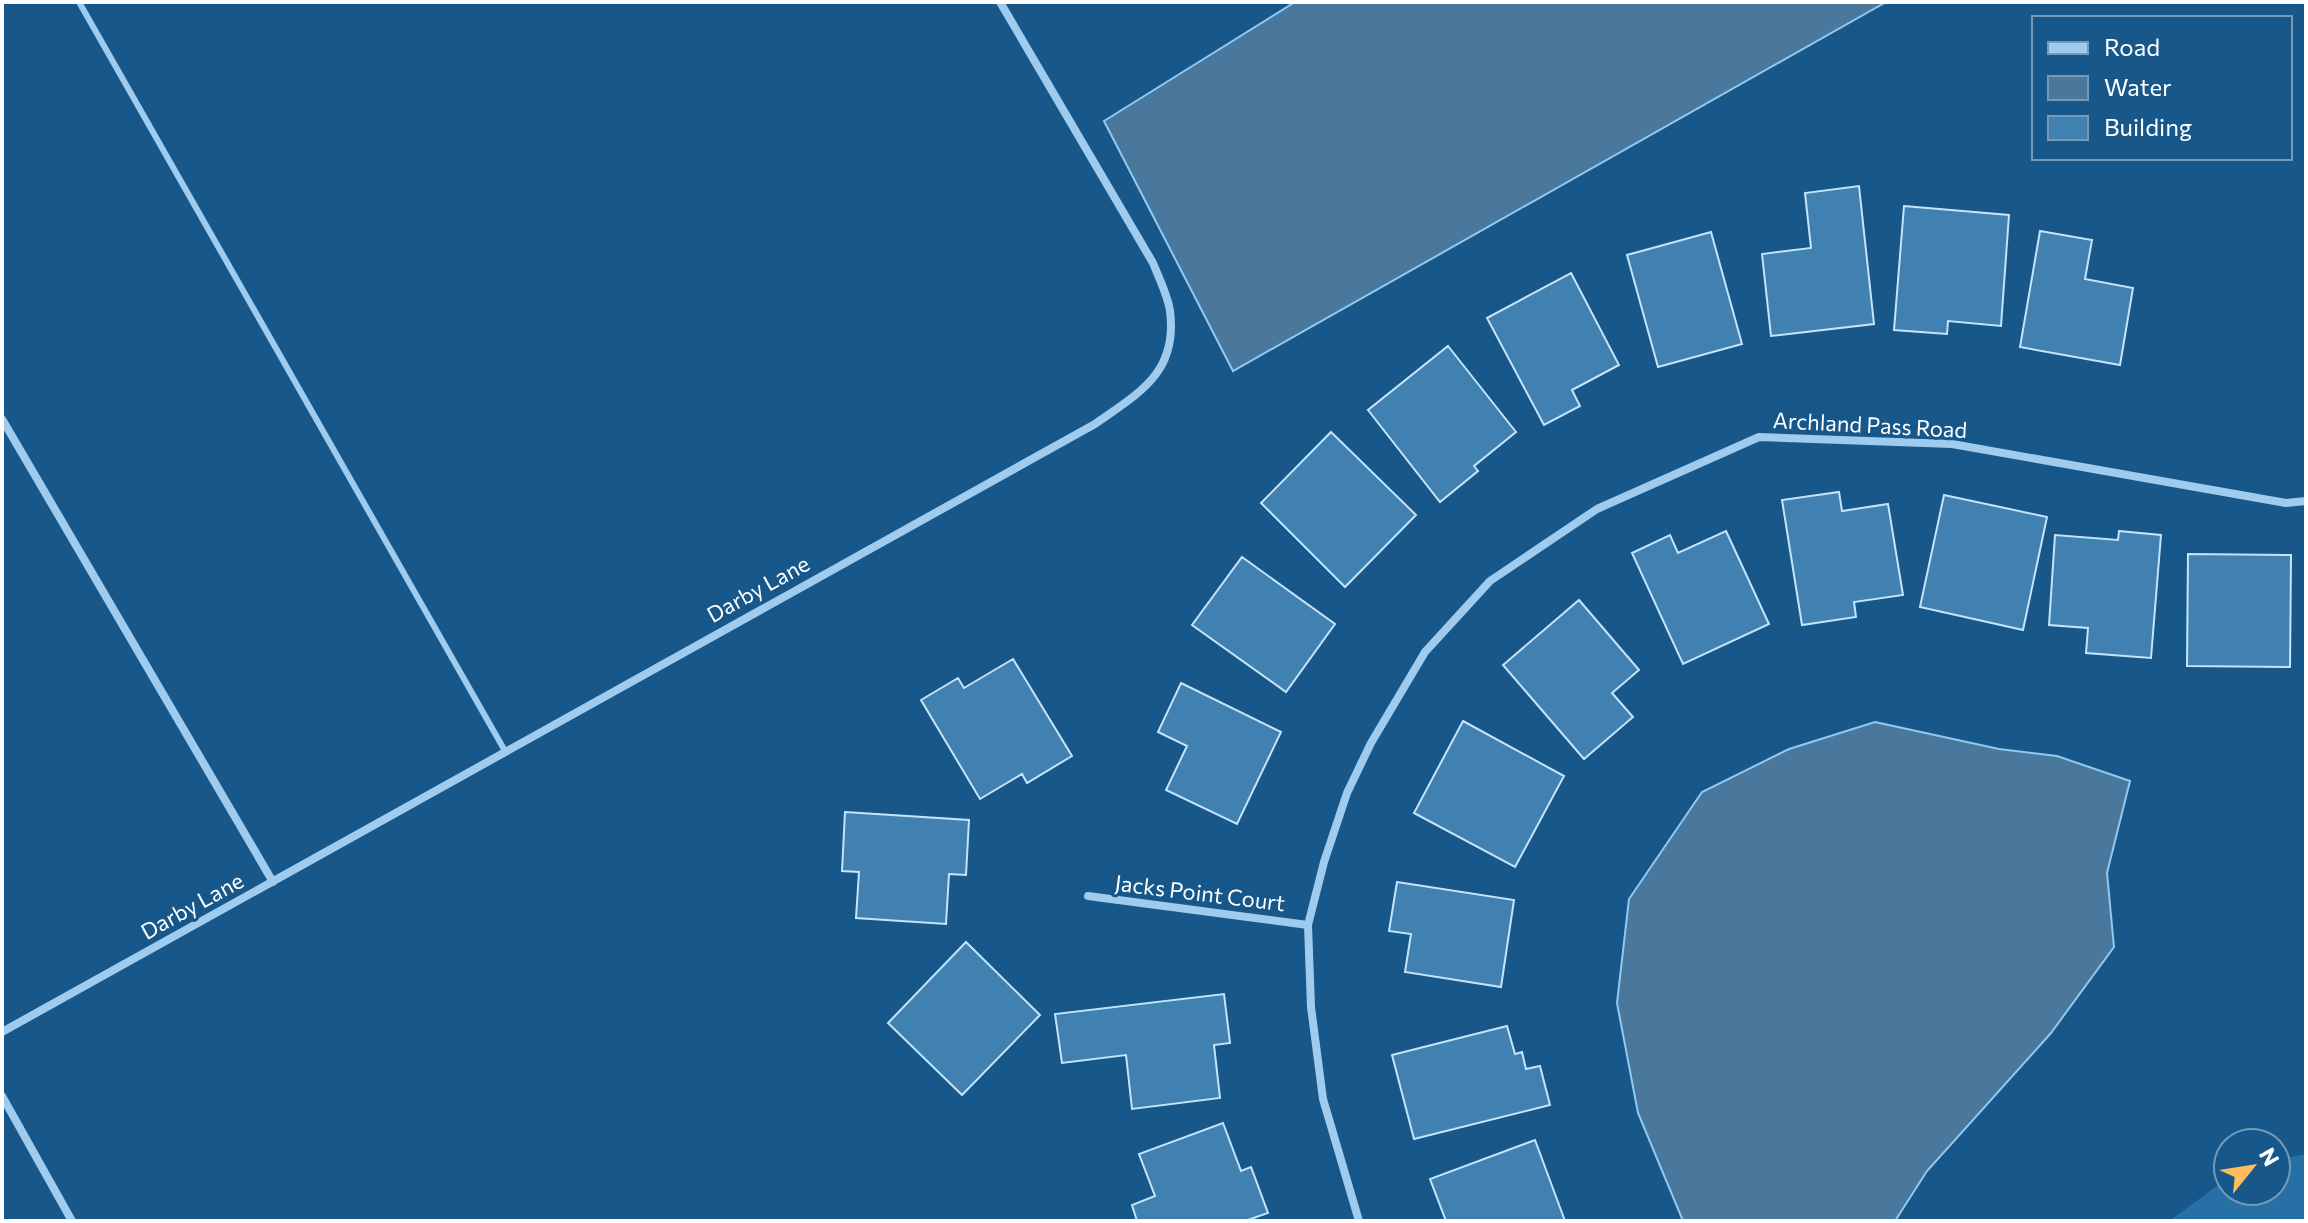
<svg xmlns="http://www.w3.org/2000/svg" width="2308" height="1223" font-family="Commissioner,sans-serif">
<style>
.green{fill:#2770a6}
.water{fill:#4a789d;stroke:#92c9f1;stroke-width:2}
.building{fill:#4081b2;stroke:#c5e4fa;stroke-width:2}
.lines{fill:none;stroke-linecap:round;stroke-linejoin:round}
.service{stroke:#9fccee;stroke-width:6}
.minor{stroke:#9fccee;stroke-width:8}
.labels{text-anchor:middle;stroke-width:6;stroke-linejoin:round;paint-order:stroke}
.street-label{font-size:22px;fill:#fff;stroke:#175789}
</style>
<rect width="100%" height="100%" fill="#175789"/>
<path class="green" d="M2306 1154V1221H2169L2228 1178V1191H2276V1160Z"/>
<path class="water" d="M1295 2H1886L1233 371 1104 121Z
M1875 722 1999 749 2057 756 2130 781 2107 873 2114 947 2051 1033 1927 1171 1895 1221H1683L1638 1113 1617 1003 1629 899 1702 792 1789 749Z"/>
<path class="building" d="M1859 186 1874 324 1771 336 1762 254 1811 248 1805 193Z
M1904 206 2009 215 2001 326 1948 321 1947 334 1894 330Z
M2040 231 2092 240 2085 279 2133 288 2120 365 2020 347Z
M1711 232 1742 344 1658 367 1627 255Z
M1571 273 1619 365 1572 390 1580 406 1544 425 1487 318Z
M1448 346 1516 432 1474 466 1478 471 1440 502 1368 410Z
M1331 432 1416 515 1345 587 1261 503Z
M1839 492 1842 511 1888 504 1903 595 1854 602 1856 617 1802 625 1782 500Z
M1944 495 2047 517 2023 630 1920 607Z
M1726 531 1769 624 1683 664 1632 553 1670 535 1678 553Z
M2119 531 2161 535 2151 658 2086 653 2088 628 2049 625 2055 535 2118 540Z
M2188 554 2291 555 2290 667 2187 666Z
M1242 557 1335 624 1286 692 1192 625Z
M1579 600 1639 670 1612 693 1633 717 1584 759 1503 665Z
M1013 659 1072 756 1027 783 1022 774 980 799 921 700 958 678 964 688Z
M1181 683 1281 732 1237 824 1166 790 1187 746 1158 732Z
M1463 721 1564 776 1515 867 1414 813Z
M845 812 969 820 966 875 949 874 946 924 856 918 859 872 842 871Z
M1397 882 1514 900 1501 987 1405 972 1411 934 1389 931Z
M966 942 1040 1015 962 1095 888 1023Z
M1224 994 1230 1043 1214 1045 1220 1098 1132 1109 1126 1055 1062 1063 1055 1014Z
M1507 1026 1515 1054 1522 1052 1526 1069 1540 1066 1550 1105 1414 1139 1392 1055Z
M1223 1123 1241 1171 1251 1167 1268 1213 1245 1221H1137L1132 1205 1155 1196 1139 1154Z
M1535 1140 1565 1221H1446L1430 1179Z"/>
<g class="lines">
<path class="service" d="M79 2 505 751"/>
<path class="minor" d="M2 419 273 882
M1088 896 1308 925
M2 1032 1095 424C1139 393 1178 373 1170 311 1168 296 1159 278 1153 263L1000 2
M2 1096 72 1221
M1359 1221 1323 1099 1311 1007 1308 925 1324 862 1347 793 1371 743 1425 652 1490 581 1597 509 1759 437 1952 444 2286 503 2306 501"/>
</g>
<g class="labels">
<g class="street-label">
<text transform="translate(1870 425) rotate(3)" y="8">Archland Pass Road</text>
<text transform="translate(758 589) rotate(-29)" y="8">Darby Lane</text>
<text transform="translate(1200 893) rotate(7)" y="8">Jacks Point Court</text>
<text transform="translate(192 906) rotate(-29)" y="8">Darby Lane</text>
</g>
</g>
<rect width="2308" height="1223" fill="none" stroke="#ffffff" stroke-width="8"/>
<rect x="2032" y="16" width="260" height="144" fill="#175789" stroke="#749ab8" stroke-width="2"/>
<rect x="2048" y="42" width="40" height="12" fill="#9fccee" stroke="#749ab8" stroke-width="2"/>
<text x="2104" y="56" font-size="24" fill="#ffffff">Road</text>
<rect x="2048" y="76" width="40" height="24" fill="#4a789d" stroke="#749ab8" stroke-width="2"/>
<text x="2104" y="96" font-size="24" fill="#ffffff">Water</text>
<rect x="2048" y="116" width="40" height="24" fill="#4081b2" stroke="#749ab8" stroke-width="2"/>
<text x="2104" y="136" font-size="24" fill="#ffffff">Building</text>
<g transform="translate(2252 1167) rotate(60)"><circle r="38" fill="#175789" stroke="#749ab8" stroke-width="2"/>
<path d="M0-6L14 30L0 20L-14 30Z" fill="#ffbc5c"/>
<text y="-12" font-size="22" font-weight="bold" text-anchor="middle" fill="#ffffff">N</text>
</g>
</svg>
